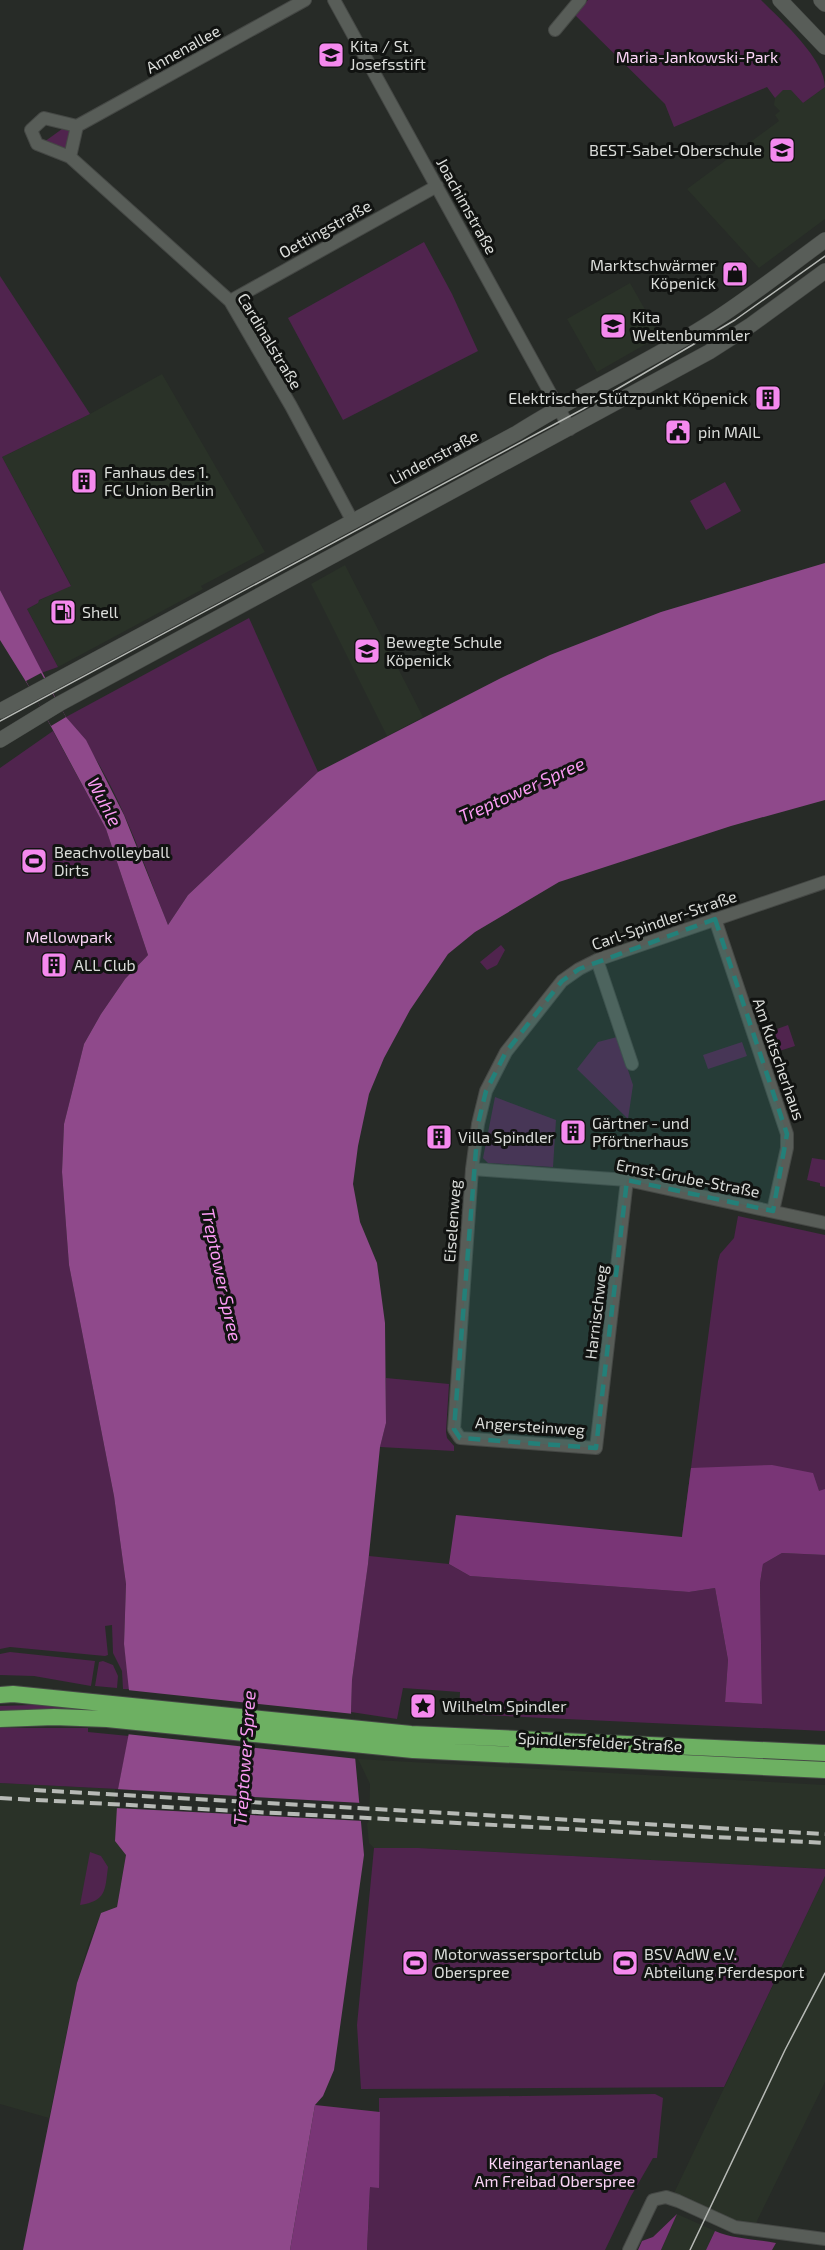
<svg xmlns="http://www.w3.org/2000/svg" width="825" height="2250" font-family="'Exo 2',sans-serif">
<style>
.built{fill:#2a3228}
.green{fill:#50244e}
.forest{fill:#793576}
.water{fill:#8f498b}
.pier{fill:#272b27}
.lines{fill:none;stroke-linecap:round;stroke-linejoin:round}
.minor-casing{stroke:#454845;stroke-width:14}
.secondary-casing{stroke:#454845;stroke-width:16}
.trunk-casing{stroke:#454845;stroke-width:18}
.minor{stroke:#585d58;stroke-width:12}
.secondary{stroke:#585d58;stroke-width:15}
.trunk{stroke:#6db062;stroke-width:16}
.tram{stroke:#b7bab6;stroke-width:1.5}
.rail{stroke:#b7bab6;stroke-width:4;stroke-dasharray:12 6;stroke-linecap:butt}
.marked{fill:#238079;fill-opacity:0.2;stroke:#238079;stroke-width:4.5;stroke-dasharray:12 8;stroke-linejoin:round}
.labels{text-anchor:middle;stroke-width:6;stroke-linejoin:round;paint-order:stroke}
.poi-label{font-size:16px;fill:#dbddda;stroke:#111311;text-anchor:start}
.street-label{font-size:16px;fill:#dbddda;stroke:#111311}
.park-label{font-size:16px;fill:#fad3f6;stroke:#111311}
.water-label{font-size:18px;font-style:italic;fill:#fb9bf4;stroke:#111311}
</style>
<rect width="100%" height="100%" fill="#272b27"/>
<path class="built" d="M825 87V219L759 268 687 189 779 121 775 115 780 111 774 105 775 98 783 90H792L803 103Z
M630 283 660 336 597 372 567 319Z
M162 374 265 552 201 586 203 589 58 667 27 609 38 603V601L71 585 2 457 90 414Z
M345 565 423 717 387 736 311 584Z
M358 1759 825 1785V1869L418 1848H374L369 1843 367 1824 369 1821 370 1784Z
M0 1783 118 1789 126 1855 117 1907 101 1913 88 1946 77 1983 49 2118 0 2104Z
M825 1876V2082L756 2223 737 2220 736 2222 674 2198 675 2191Z
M677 2214 715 2231 706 2250H661Z"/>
<path class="green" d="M588 0H761C781 20 825 59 825 87L803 103 791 90H783L775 98 767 87 674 127 665 104 575 15Z
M62 129 71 131 67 150 44 142Z
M424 242 452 294 478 351 343 420 288 318Z
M0 276 90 414 2 457 71 586 39 600 38 603 27 609 58 667 41 673 0 590Z
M725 482 741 511 706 530 690 501Z
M249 618 318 772 188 895 168 925C140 855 116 776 66 717Z
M53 731 106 829 148 955 125 979 101 1014 84 1044 64 1124 62 1172 69 1265 114 1496 126 1584 124 1644 130 1689H123L122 1671 113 1653 112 1625 105 1626 108 1655 105 1656 10 1647 0 1649V768Z
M501 945 505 950 497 965 487 970 480 962Z
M788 1025 795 1046 773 1053 766 1033Z
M617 1037 633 1085 628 1119 577 1069 598 1042Z
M742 1042 747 1056 708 1069 703 1055Z
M495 1097 556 1120 553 1167 488 1163 483 1158Z
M812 1158 825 1160V1187L820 1186V1183L807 1180Z
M738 1216 825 1235V1538L682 1537 718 1261 720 1254 734 1238Z
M386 1378 449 1384 446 1432 447 1438 454 1446V1451L380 1447 386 1423Z
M782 1553 825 1555V1731L459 1714 460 1692 403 1688 397 1719 351 1712 352 1680 369 1556 449 1564 470 1576 689 1592 715 1588 728 1660 725 1702 762 1704 760 1583 763 1564Z
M10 1652 95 1661 91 1686 34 1676 0 1675V1654Z
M103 1661 113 1665 118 1676 117 1688 95 1686 99 1662Z
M34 1705 81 1706 105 1713H0V1706Z
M0 1728H88V1732L129 1736 118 1789 0 1783Z
M374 1848H418L825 1869V1876L724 2087 361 2089 357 2025Z
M90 1852 101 1856 108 1867C105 1891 106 1901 80 1905Z
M655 2094 663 2098 657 2158H653L631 2196 605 2250H367L370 2187H379V2098Z"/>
<path class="forest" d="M772 1465 813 1473 819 1491 825 1489V1555L782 1553 763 1564 760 1583 762 1704 725 1702 728 1660 715 1588 689 1592 470 1576 449 1564 456 1515 682 1537 691 1468Z
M315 2105 380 2112 379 2188 370 2187 367 2250H290Z
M677 2214 661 2250H638L642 2241 653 2237Z
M715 2231C733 2239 755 2239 776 2243L772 2250H706Z"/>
<path class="water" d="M825 563V800L731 826 559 882 475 932 448 954 410 1010 384 1058 369 1094 358 1146 353 1184 360 1222 377 1263 385 1323 386 1423 380 1447 368 1564 352 1680 351 1712 364 1855 334 2070 323 2096 315 2105 290 2250H23L77 1983 101 1913 117 1907 126 1855 115 1841 118 1789 133 1712 130 1700 124 1644 126 1584 114 1496 69 1265 62 1172 64 1124 84 1044 101 1014 125 979 148 955 106 829 33 693 0 640V590L55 697 66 717 86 740 124 815 168 925 188 895 318 772 501 678 550 655 661 612Z"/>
<path class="pier" d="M41 673 66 717 51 726 26 681Z
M127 1690 354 1714 358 1759 126 1734 130 1712 127 1701Z
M115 1789 362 1803 364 1821 115 1808Z"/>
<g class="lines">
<defs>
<path id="minor" d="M334 0 570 429
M555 30 580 0
M77 126 44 118 31 130 37 144 70 157 230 301 291 406 353 522
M77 126 305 0
M70 157 77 126
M230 301 437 186
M715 919 787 1134V1148L773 1211
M597 960 632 1064
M472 1169 627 1180 825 1223
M627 1180 596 1448 460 1438 454 1429 472 1169 478 1124 486 1091 506 1052 562 981 579 969 597 960 825 882
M629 2250 653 2200 666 2197 678 2201 735 2227 825 2239"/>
<path id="secondary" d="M780 0 825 47
M821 0 825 4
M0 711 517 433C581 392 650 362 713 321 752 296 788 267 825 240
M0 740 59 704 709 352 751 325 825 271"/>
<path id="trunk" d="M0 1695 13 1694 411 1734 825 1753
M0 1719 54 1717 107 1719 413 1750 825 1770"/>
</defs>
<use href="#minor" class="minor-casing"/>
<use href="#secondary" class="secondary-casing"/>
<use href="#trunk" class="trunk-casing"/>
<use href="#minor" class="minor"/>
<use href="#secondary" class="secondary"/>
<use href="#trunk" class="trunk"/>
<path class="tram" d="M0 721 583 409 735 320 825 256
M690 2250 785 2050 825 1973"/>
<path class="rail" d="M34 1790 825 1834
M0 1798 825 1843"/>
</g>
<path class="marked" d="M715 919 787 1134 773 1211 627 1180 596 1448 460 1438 454 1429 478 1124 486 1091 506 1052 562 981 579 969Z"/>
<defs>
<symbol id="school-square" viewBox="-11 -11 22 22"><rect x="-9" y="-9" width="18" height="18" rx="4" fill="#f589ee" stroke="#111311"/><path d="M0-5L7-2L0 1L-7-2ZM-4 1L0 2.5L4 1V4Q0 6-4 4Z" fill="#111"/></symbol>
<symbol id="shop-square" viewBox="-11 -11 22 22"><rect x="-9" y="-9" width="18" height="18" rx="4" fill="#f589ee" stroke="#111311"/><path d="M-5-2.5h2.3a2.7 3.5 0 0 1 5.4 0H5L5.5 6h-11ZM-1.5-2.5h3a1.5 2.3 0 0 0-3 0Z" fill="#111"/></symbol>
<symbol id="building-square" viewBox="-11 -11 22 22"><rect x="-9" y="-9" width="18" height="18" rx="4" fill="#f589ee" stroke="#111311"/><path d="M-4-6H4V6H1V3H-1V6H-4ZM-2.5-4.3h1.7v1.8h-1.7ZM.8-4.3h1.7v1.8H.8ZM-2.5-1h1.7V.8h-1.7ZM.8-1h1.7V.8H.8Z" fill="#111"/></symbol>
<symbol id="civic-square" viewBox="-11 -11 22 22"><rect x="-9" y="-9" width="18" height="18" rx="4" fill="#f589ee" stroke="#111311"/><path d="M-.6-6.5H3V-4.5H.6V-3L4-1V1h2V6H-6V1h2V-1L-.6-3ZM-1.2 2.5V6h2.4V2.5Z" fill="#111"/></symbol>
<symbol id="fuel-square" viewBox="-11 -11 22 22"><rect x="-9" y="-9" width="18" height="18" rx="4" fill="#f589ee" stroke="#111311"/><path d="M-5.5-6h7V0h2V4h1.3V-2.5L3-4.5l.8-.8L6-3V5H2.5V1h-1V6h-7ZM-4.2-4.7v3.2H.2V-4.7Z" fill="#111"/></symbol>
<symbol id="stadium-square" viewBox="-11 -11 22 22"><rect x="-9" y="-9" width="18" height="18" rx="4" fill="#f589ee" stroke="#111311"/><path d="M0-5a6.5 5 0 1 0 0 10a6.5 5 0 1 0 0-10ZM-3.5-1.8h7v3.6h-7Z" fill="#111"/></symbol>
<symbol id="sight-square" viewBox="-11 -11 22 22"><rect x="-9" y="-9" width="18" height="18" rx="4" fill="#f589ee" stroke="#111311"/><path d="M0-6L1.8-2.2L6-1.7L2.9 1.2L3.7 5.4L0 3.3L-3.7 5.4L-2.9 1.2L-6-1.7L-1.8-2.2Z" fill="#111"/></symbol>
</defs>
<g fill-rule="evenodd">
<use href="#school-square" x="316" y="40" width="30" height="30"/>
<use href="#school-square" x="767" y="135" width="30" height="30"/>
<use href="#shop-square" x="720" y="259" width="30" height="30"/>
<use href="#school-square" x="598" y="311" width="30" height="30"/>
<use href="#building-square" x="753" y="383" width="30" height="30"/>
<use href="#civic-square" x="663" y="417" width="30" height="30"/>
<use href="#building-square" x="69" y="466" width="30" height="30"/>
<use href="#fuel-square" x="48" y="597" width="30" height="30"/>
<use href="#school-square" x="352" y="636" width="30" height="30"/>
<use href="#stadium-square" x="19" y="846" width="30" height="30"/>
<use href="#building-square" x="39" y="950" width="30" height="30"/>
<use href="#building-square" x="558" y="1117" width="30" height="30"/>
<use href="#building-square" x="424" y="1122" width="30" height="30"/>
<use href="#sight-square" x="408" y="1691" width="30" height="30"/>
<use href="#stadium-square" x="400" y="1948" width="30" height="30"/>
<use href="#stadium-square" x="610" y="1948" width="30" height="30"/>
</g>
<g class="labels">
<g class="poi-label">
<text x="350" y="52">Kita / St.<tspan x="350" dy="18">Josefsstift</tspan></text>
<text x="762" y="156" text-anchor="end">BEST-Sabel-Oberschule</text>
<text x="716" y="271" text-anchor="end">Marktschwärmer<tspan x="716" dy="18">Köpenick</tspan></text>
<text x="632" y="323">Kita<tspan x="632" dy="18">Weltenbummler</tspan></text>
<text x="748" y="404" text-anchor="end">Elektrischer Stützpunkt Köpenick</text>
<text x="698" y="438">pin MAIL</text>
<text x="104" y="478">Fanhaus des 1.<tspan x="104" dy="18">FC Union Berlin</tspan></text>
<text x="82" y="618">Shell</text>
<text x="386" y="648">Bewegte Schule<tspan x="386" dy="18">Köpenick</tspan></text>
<text x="54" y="858">Beachvolleyball<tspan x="54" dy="18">Dirts</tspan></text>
<text x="74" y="971">ALL Club</text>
<text x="592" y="1129">Gärtner - und<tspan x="592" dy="18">Pförtnerhaus</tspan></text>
<text x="458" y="1143">Villa Spindler</text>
<text x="442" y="1712">Wilhelm Spindler</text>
<text x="434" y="1960">Motorwassersportclub<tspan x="434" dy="18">Oberspree</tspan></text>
<text x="644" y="1960">BSV AdW e.V.<tspan x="644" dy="18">Abteilung Pferdesport</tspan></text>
</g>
<g class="street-label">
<text transform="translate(183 49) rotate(-29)" y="6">Annenallee</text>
<text transform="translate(467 206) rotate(61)" y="6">Joachimstraße</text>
<text transform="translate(325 229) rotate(-29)" y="6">Oettingstraße</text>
<text transform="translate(270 341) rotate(59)" y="6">Cardinalstraße</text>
<text transform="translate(434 457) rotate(-28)" y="6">Lindenstraße</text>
<text transform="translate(664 920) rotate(-19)" y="6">Carl-Spindler-Straße</text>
<text transform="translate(779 1059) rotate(71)" y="6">Am Kutscherhaus</text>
<text transform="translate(688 1178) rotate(11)" y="6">Ernst-Grube-Straße</text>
<text transform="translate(452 1221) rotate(-86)" y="6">Eiselenweg</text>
<text transform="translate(596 1312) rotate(-83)" y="6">Harnischweg</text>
<text transform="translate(530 1426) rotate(4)" y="6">Angersteinweg</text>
<text transform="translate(600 1742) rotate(3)" y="6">Spindlersfelder Straße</text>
</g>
<g class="park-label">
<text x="697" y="63">Maria-Jankowski-Park</text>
<text x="69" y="943">Mellowpark</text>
<text x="555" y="2169">Kleingartenanlage<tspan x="555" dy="18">Am Freibad Oberspree</tspan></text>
</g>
<g class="water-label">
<text transform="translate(522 790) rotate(-24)" y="6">Treptower Spree</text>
<text transform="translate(104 802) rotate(62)" y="6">Wuhle</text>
<text transform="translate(221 1275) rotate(78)" y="6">Treptower Spree</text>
<text transform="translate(245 1758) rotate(-86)" y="6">Treptower Spree</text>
</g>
</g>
</svg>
